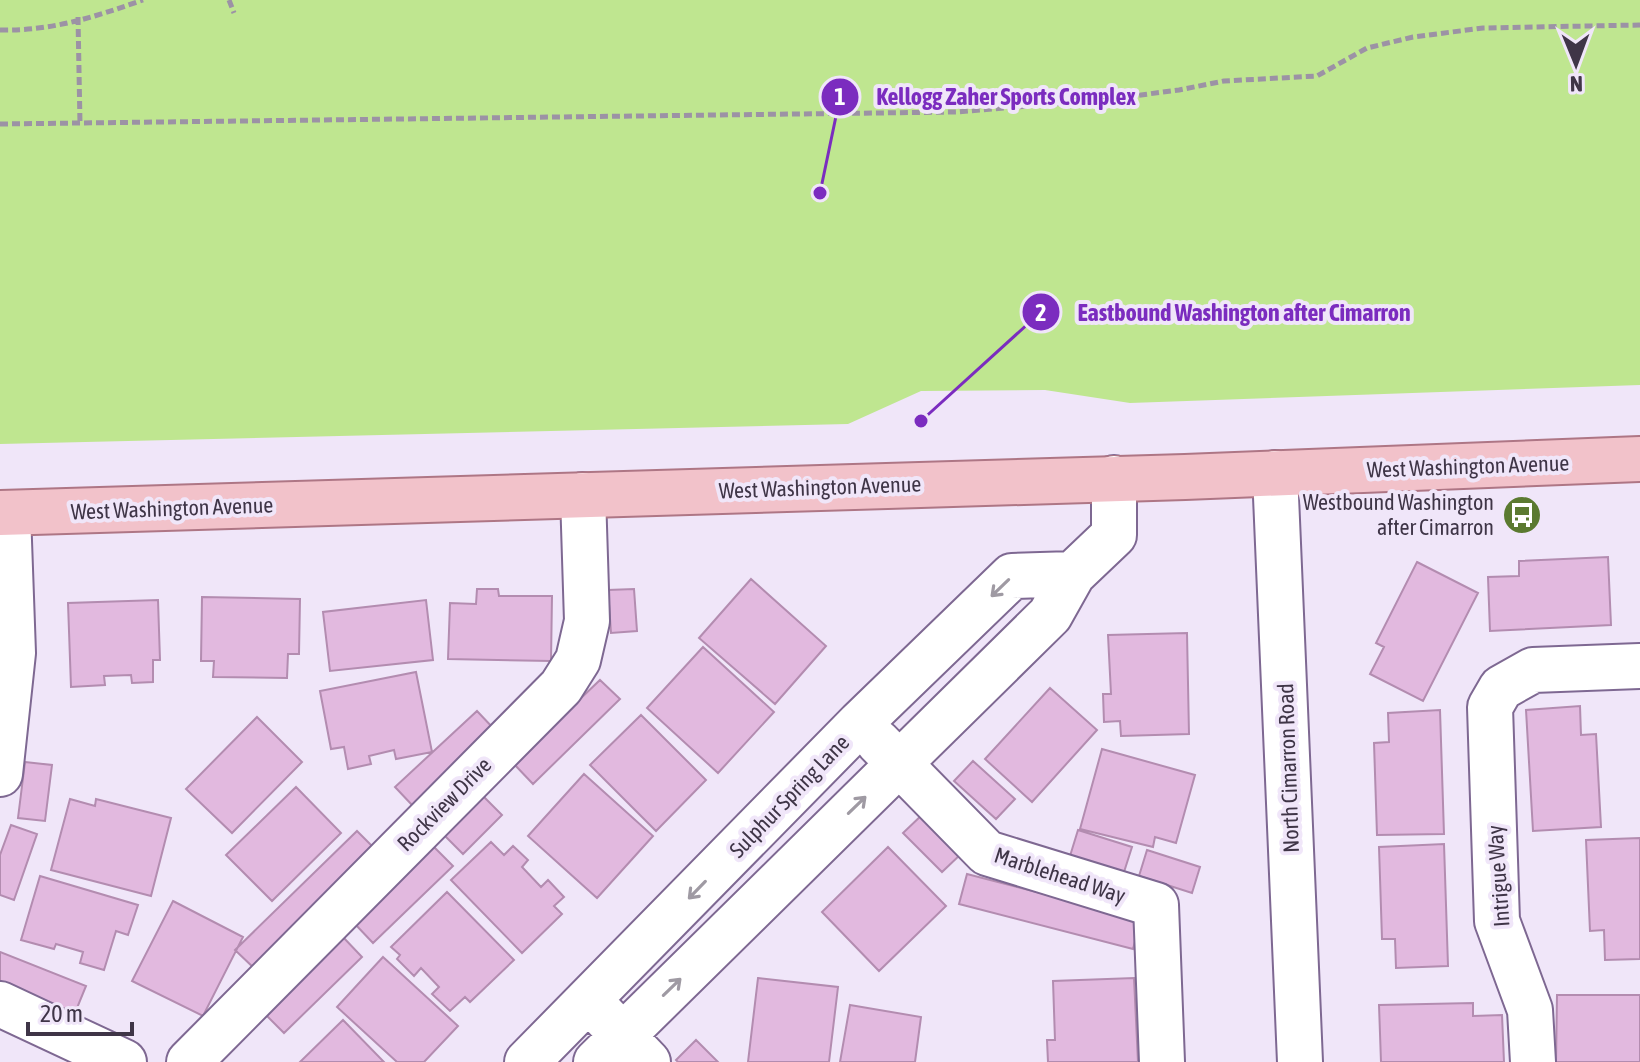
<svg xmlns="http://www.w3.org/2000/svg" width="1640" height="1062" font-family="'Asap Condensed',sans-serif">
<style>
.green{fill:#bfe690}
.building{fill:#e2b9df;stroke:#b38cb0;stroke-width:2}
.lines{fill:none;stroke-linecap:round;stroke-linejoin:round}
.minor-casing{stroke:#7e6892;stroke-width:48}
.major-casing{stroke:#ae7685;stroke-width:48}
.path{stroke:#9c92a5;stroke-width:5;stroke-dasharray:8 4;stroke-linecap:butt}
.minor{stroke:#fff;stroke-width:44}
.major{stroke:#f2c2ca;stroke-width:44}
.oneway{stroke:#9f9aa3}
.labels{text-anchor:middle;stroke-width:8;stroke-linejoin:round;paint-order:stroke}
.street-label{font-size:22px;fill:#3f3547;stroke:#f0e6f9}
.poi-label{font-size:22px;fill:#3f3547;stroke:#f0e6f9;text-anchor:end}
.leader{fill:none;stroke:#7b2cbf;stroke-width:3}
.callout-dot{fill:#7b2cbf;stroke:#f0e6f9;stroke-width:3}
.mark-label{font-size:24px;text-anchor:middle;font-weight:bold;fill:#fff}
.callout-label{font-size:24px;text-anchor:middle;font-weight:bold;fill:#7b2cbf;stroke:#f0e6f9;stroke-width:8;stroke-linejoin:round;paint-order:stroke}
</style>
<rect width="100%" height="100%" fill="#f0e6f9"/>
<path class="green" d="M0 0H1640V385L1130 403 1045 390 921 391 848 424 0 444Z"/>
<path class="building" d="M1608 557 1611 625 1490 631 1488 577 1519 576V561Z
M1417 562 1478 593 1423 701 1370 674 1384 647 1376 643Z
M751 579 826 646 775 704 699 638Z
M477 589H498L499 596H552L551 661 448 659 450 603 476 604Z
M634 589 637 631 611 633 608 590Z
M202 597 300 599 299 654H288L287 678 213 677 214 661H201Z
M158 600 160 660H153V682L132 683 131 675 104 676 105 685 71 687 68 603Z
M426 600 433 660 330 671 323 612Z
M1187 633 1189 734 1121 736 1120 721 1104 722 1103 694H1111L1108 635Z
M703 647 774 712 718 773 647 708Z
M416 672 432 752 396 759 394 750 369 756 371 764 348 769 344 747 331 749 320 691Z
M600 680 620 699 533 784 513 763Z
M1050 688 1097 730 1032 802 985 759Z
M1580 706 1581 735 1596 734 1601 827 1533 831 1526 710Z
M1440 710 1444 834 1377 835 1374 743 1389 742 1388 713Z
M477 711 495 730 413 806 395 787Z
M641 715 706 780 656 831 590 765Z
M257 717 302 762 232 833 186 789Z
M1102 749 1195 775 1176 843 1155 837 1153 847 1080 829Z
M973 761 1015 799 996 819 954 781Z
M25 762 52 765 45 821 18 818Z
M584 774 653 836 597 898 528 836Z
M296 787 341 833 272 901 226 855Z
M482 795 502 815 463 854 443 834Z
M70 799 95 806 96 799 171 818 151 896 51 870Z
M924 813 962 853 942 872 903 833Z
M11 825 37 834 14 900 0 895V855Z
M1078 830 1132 847 1124 872 1070 856Z
M357 831 377 851 255 969 235 950Z
M1640 838V959L1605 960 1604 930 1590 931 1586 840Z
M491 842 504 855 513 846 528 860 522 867 541 887 548 880 564 897 554 906 562 914 522 953 451 880Z
M1444 844 1448 966 1396 968 1395 939H1382L1379 847Z
M434 847 453 866 373 943 354 923Z
M888 847 946 906 879 971 822 912Z
M1147 850 1200 867 1192 893 1139 876Z
M967 874 1141 919 1133 949 959 904Z
M40 876 138 905 128 935 116 931 104 970 80 963 83 952 56 944 54 949 21 940Z
M447 892 514 960 470 1002 465 997 450 1011 432 994 439 987 421 968 414 976 397 959 400 955 391 947Z
M173 901 243 937 203 1016 132 981Z
M342 936 362 957 284 1033 264 1013Z
M0 952 86 986 75 1013 0 983Z
M383 957 458 1026 424 1062H397L337 1007Z
M758 978 838 987 829 1062H748Z
M1134 978 1138 1062H1048L1047 1040H1055L1053 981Z
M1557 995H1640V1062H1556Z
M1473 1003V1016L1502 1015 1504 1062H1381L1379 1005Z
M850 1005 921 1017 915 1062H840Z
M343 1020 384 1062H300Z
M696 1040 718 1062H678L676 1060Z"/>
<g class="lines">
<defs>
<path id="minor" d="M1275 473 1300 1062
M878 742 987 853 1156 905 1162 1062
M0 774 13 653 8 513
M0 1004 124 1062
M602 1014 648 1062
M189 1062 561 687 578 660 587 621 583 495
M527 1062 860 723 1012 576 1073 574
M596 1062 1050 615 1073 574 1114 535V478
M1533 1062 1530 1010 1497 921 1490 707 1501 688 1533 670 1640 666"/>
<path id="major" d="M0 513 1185 477 1640 459"/>
</defs>
<use href="#minor" class="minor-casing"/>
<use href="#major" class="major-casing"/>
<path class="path" d="M229 0 234 13
M78 17 80 124
M0 30C53 31 94 17 143 0
M0 124 956 112 1102 100 1179 90 1224 81 1317 76 1367 48 1413 37 1483 28 1640 25"/>
<use href="#minor" class="minor"/>
<use href="#major" class="major"/>
</g>
<defs><path id="oneway-shaft" d="M-6 0H5M1.5-3L5.5 0L1.5 3" fill="none" stroke-width="1.6" stroke-linecap="round" stroke-linejoin="round" transform="scale(2)"/></defs>
<g class="oneway">
<use href="#oneway-shaft" transform="translate(1000 588) rotate(136)"/>
<use href="#oneway-shaft" transform="translate(857 805) rotate(-44)"/>
<use href="#oneway-shaft" transform="translate(697 890) rotate(134)"/>
<use href="#oneway-shaft" transform="translate(672 987) rotate(-44)"/>
</g>
<defs>
<symbol id="bus-disc" viewBox="-11 -11 22 22"><circle r="9.5" fill="#5b7a30" stroke="#f0e6f9"/><path d="M-5-6H5V4H4V6H2V4H-2V6H-4V4H-5ZM-3.5-4V0h7V-4ZM-3.5 1.2v1.5H-2V1.2ZM2 1.2v1.5H3.5V1.2Z" fill="#fff"/></symbol>
</defs>
<g fill-rule="evenodd">
<use href="#bus-disc" x="1500" y="493" width="44" height="44"/>
</g>
<g class="labels">
<g class="street-label">
<text transform="translate(1468 466) rotate(-2)" y="8">West Washington Avenue</text>
<text transform="translate(820 487) rotate(-2)" y="8">West Washington Avenue</text>
<text transform="translate(172 508) rotate(-2)" y="8">West Washington Avenue</text>
<text transform="translate(1288 768) rotate(-92)" y="8">North Cimarron Road</text>
<text transform="translate(789 796) rotate(-46)" y="8">Sulphur Spring Lane</text>
<text transform="translate(444 804) rotate(-45)" y="8">Rockview Drive</text>
<text transform="translate(1060 875) rotate(18)" y="8">Marblehead Way</text>
<text transform="translate(1498 876) rotate(-94)" y="8">Intrigue Way</text>
</g>
<g class="poi-label">
<text x="1494" y="510">Westbound Washington<tspan x="1494" dy="25">after Cimarron</tspan></text>
</g>
</g>
<path class="leader" d="M820 193L840 97M921 421L1041 312"/>
<g class="callout-dot">
<circle cx="820" cy="193" r="8"/>
<circle cx="921" cy="421" r="8"/>
<circle cx="840" cy="97" r="20"/>
<circle cx="1041" cy="312" r="20"/>
</g>
<g class="mark-label">
<text x="840" y="105">1</text>
<text x="1041" y="321">2</text>
</g>
<g class="callout-label">
<text x="1006" y="105">Kellogg Zaher Sports Complex</text>
<text x="1244" y="321">Eastbound Washington after Cimarron</text>
</g>
<g transform="translate(1576 64) rotate(179)" stroke="#f0e6f9" stroke-width="6" paint-order="stroke">
<path d="M0-6L14 30L0 20L-14 30Z" fill="#3f3547"/>
<text y="-12" font-size="22" font-weight="bold" text-anchor="middle" fill="#3f3547">N</text>
</g>
<path d="M28 1022v12h104v-12" fill="none" stroke="#3f3547" stroke-width="4"/>
<text x="40" y="1022" font-size="24" fill="#3f3547" stroke="#f0e6f9" stroke-width="6" paint-order="stroke">20 m</text>
</svg>
